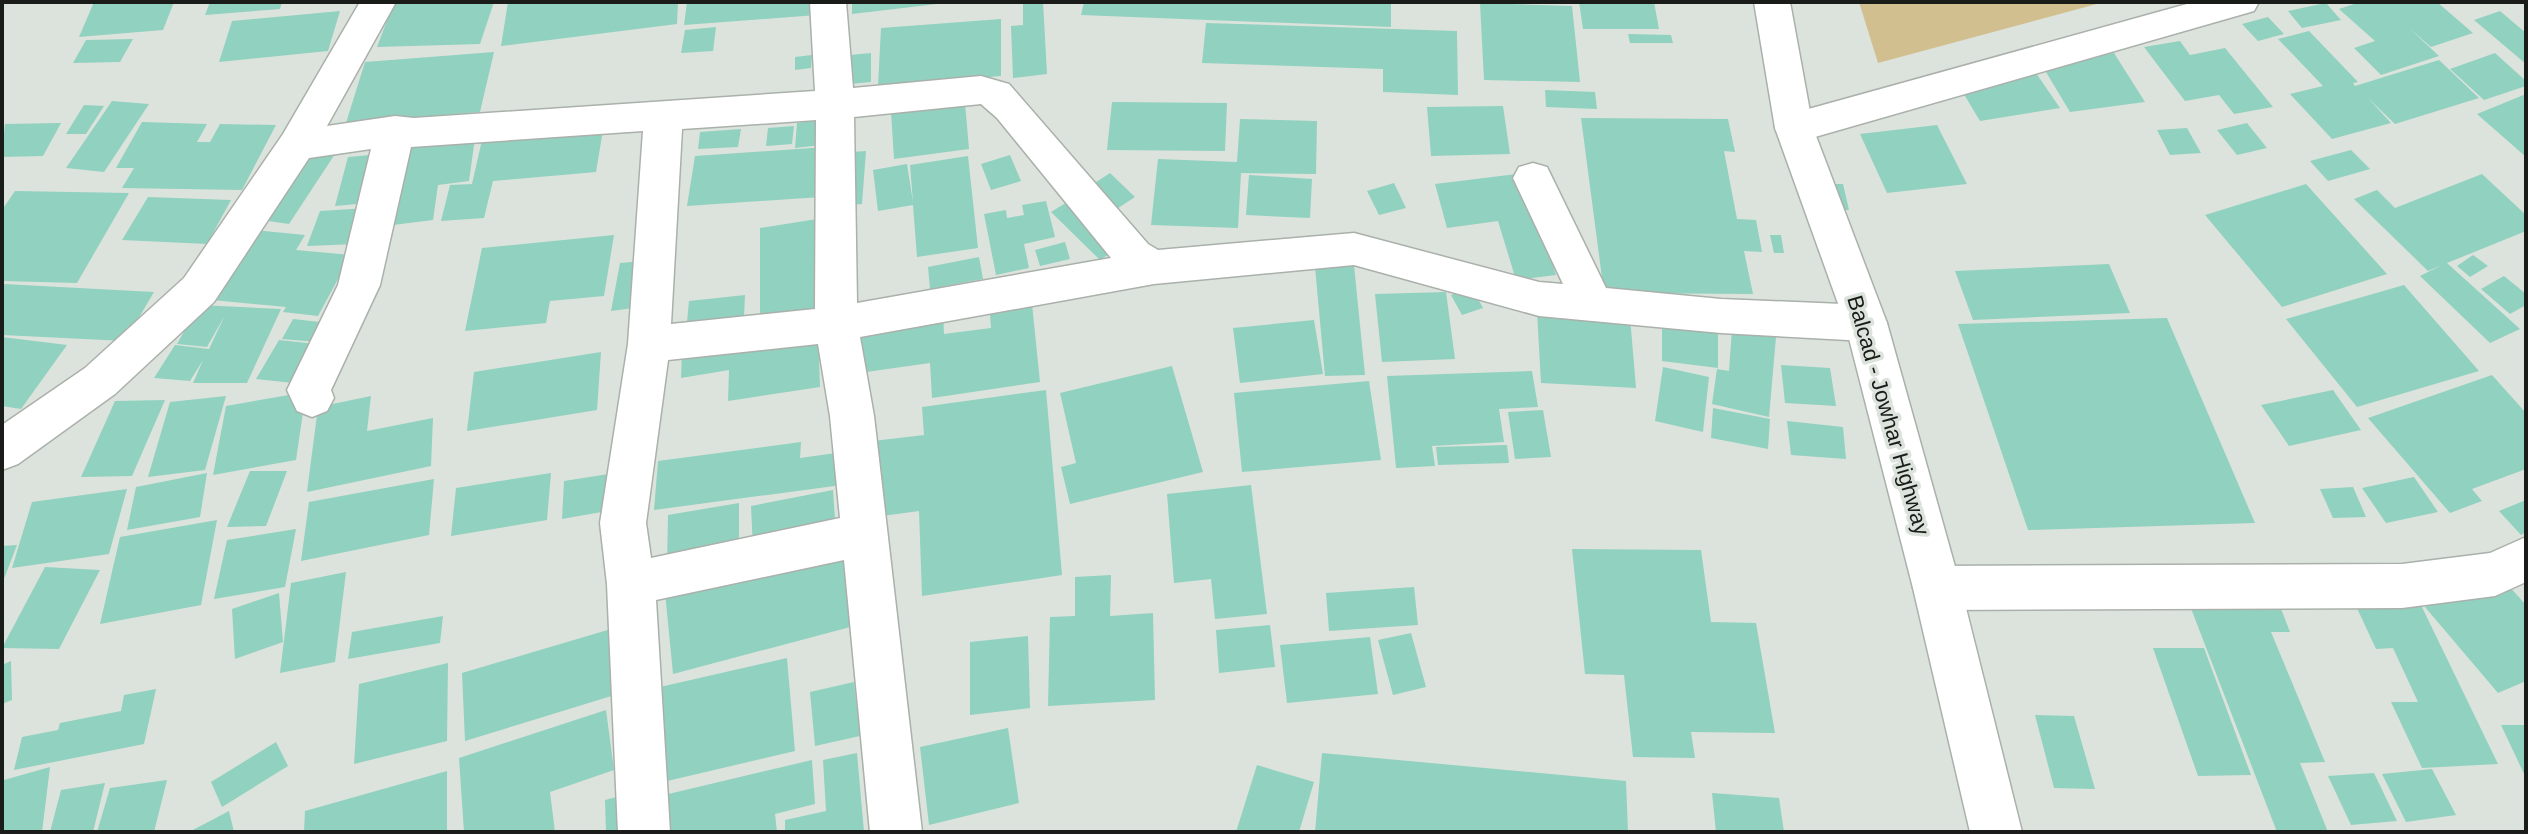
<svg xmlns="http://www.w3.org/2000/svg" width="2528" height="834" font-family="Arial,sans-serif">
<style>
.green{fill:#d2bf8f}
.building{fill:#91d1bf}
.lines{fill:none;stroke-linecap:round;stroke-linejoin:round}
.minor-casing{stroke:#aab0aa;stroke-width:3}
.major-casing{stroke:#aab0aa;stroke-width:3}
.minor{fill:#fff;fill-rule:evenodd}
.major{fill:#fff;fill-rule:evenodd}
.labels{text-anchor:middle;stroke-width:7;stroke-linejoin:round;paint-order:stroke}
.street-label{font-size:22px;fill:#191c19;stroke:#dce3dc}
</style>
<rect width="100%" height="100%" fill="#dce3dc"/>
<path class="green" d="M1859 2H2104L1878 63Z"/>
<path class="building" d="M94 2H174L163 30 79 37Z
M210 2H282L280 9 205 15Z
M394 2H494L480 44 377 47Z
M508 2H678L677 24 501 46Z
M687 2H819L817 15 684 25Z
M852 2H937V4L852 14Z
M1023 2H1043L1047 74 1013 78 1011 26 1023 25Z
M1084 2H1391V27L1081 15Z
M1579 2H1654L1659 29H1583Z
M2360 2H2437L2473 33 2431 47 2409 28 2439 56 2381 75 2354 48 2375 41 2339 9Z
M1480 3 1572 6 1580 82 1484 80Z
M2326 3 2341 20 2302 28 2288 11Z
M340 11 328 51 219 62 232 21Z
M2500 11 2526 33V64L2474 20Z
M2268 17 2284 34 2258 41 2242 24Z
M1001 19V76L878 86 881 28Z
M1206 23 1457 31 1458 95 1383 92V69L1202 63Z
M716 27 713 51 681 53 685 30Z
M2309 31 2358 82 2353 83 2355 86 2439 60 2479 98 2395 124 2368 98 2391 123 2332 139 2290 94 2323 86 2278 39Z
M1628 34 1671 35 1673 43H1630Z
M133 39 120 62 73 63 86 40Z
M2180 41 2190 55 2225 48 2273 107 2234 114 2219 95 2185 101 2144 47Z
M494 52 480 112 346 123 365 62Z
M871 53V82L839 85 840 56Z
M2114 53 2145 102 2070 112 2040 62Z
M2495 53 2526 81V86L2484 100 2450 69Z
M812 55 811 68 795 70V57Z
M2036 73 2060 108 1980 121 1959 86Z
M1545 90 1595 92 1597 109 1546 107Z
M2526 94V157L2477 114Z
M112 101 149 104 104 172 66 168Z
M1112 102 1227 103 1225 151 1107 150Z
M965 103 969 149 894 159 891 112Z
M84 105 104 106 86 134H66Z
M1503 106 1510 154 1431 156 1427 107Z
M1581 118 1728 119 1735 152 1724 151 1737 219 1756 220 1762 252 1744 251 1753 294 1604 293Z
M1240 119 1317 121 1316 174 1241 173 1238 228 1151 225 1158 159 1237 162Z
M822 120 821 145 795 148 797 123Z
M142 122 207 124 197 142H210L220 124 276 125 242 190 122 188 134 168H116Z
M61 123 43 156 2 157 5 124Z
M2247 123 2267 148 2237 155 2217 130Z
M1937 125 1967 184 1887 193 1860 134Z
M794 126 792 144 766 146 768 128Z
M2187 128 2201 153 2170 155 2157 130Z
M741 129 738 147 698 149 700 132Z
M603 130 596 172 493 181 484 218 441 221 450 185 472 184 482 140Z
M475 138 469 181 438 185 433 220 393 225 407 147Z
M303 147 337 151 289 224 254 219Z
M826 147 821 197 687 206 695 156Z
M2351 150 2370 169 2328 181 2310 161Z
M866 151 862 204 835 206 840 153Z
M381 154 368 203 335 206 348 157Z
M1010 155 1021 181 991 190 981 164Z
M968 156 978 248 917 257 913 205 878 211 873 170 907 164 913 202 910 165Z
M1110 173 1135 197 1109 214 1084 190Z
M1525 173 1556 275 1516 280 1498 221 1447 228 1435 184Z
M2482 174 2526 215V231L2447 263 2520 329 2490 343 2420 276 2442 265 2428 271 2354 199 2377 190 2395 208Z
M1249 175 1312 179 1310 218 1246 215Z
M1394 183 1406 208 1379 215 1367 191Z
M1831 184H1843L1849 210H1837Z
M2306 184 2387 274 2282 307 2205 215Z
M15 191 129 193 77 283 2 281V210Z
M148 197 231 200 207 244 122 240Z
M1046 201 1055 237 1024 244 1029 268 996 275 984 214 1006 210 1007 218 1024 215 1022 205Z
M1069 201 1118 248 1100 260 1051 212Z
M368 208 356 244 307 246 320 211Z
M817 219 819 307 760 316V228Z
M245 229 305 235 296 250 351 255 318 316 283 312 286 307 202 299Z
M614 235 604 296 550 301 546 323 465 331 482 248Z
M1770 235H1781L1784 253H1774Z
M1065 242 1070 259 1040 266 1035 250Z
M2473 255 2488 266 2470 277 2457 266Z
M979 257 983 279 930 289 928 267Z
M643 261 634 308 611 311 620 263Z
M2109 264 2130 313 1973 320 1955 271Z
M1354 265 1365 375 1325 376 1315 267Z
M2504 276 2526 294V305L2510 314 2481 289Z
M4 284 154 292 125 341 2 335Z
M2404 285 2479 371 2357 407 2286 319Z
M1472 288 1483 308 1462 315 1451 295Z
M1446 292 1455 359 1382 362 1375 294Z
M1031 294 1040 382 932 398 930 363 852 374 850 324 943 311 944 334 991 328 989 301Z
M745 295 744 316 687 322 689 301Z
M199 305 281 309 247 383H193L203 360 190 381 154 378 175 345 209 349 225 315 207 347 177 344Z
M1537 312 1630 317 1636 388 1541 383Z
M1662 318 1718 325V368L1662 361Z
M2167 318 2255 523 2028 530 1958 324Z
M293 319 338 324 328 343 282 339Z
M1314 320 1323 374 1240 383 1233 328Z
M1732 329 1776 337 1769 417 1712 404 1717 369 1729 371Z
M818 331 820 387 728 401 729 370 681 378 682 351Z
M2 337 67 345 21 409 2 406Z
M279 340 325 345 303 384 256 379Z
M601 352 597 410 467 431 474 372Z
M1781 365 1830 368 1836 406 1785 403Z
M1172 366 1203 472 1070 504 1061 467 1076 463 1060 393Z
M1663 367 1709 377 1703 432 1655 421Z
M1532 371 1538 407 1499 409 1504 442 1432 446 1435 466 1396 468 1387 376Z
M2492 375 2526 413V469L2472 489 2482 501 2450 513 2368 418Z
M1369 381 1381 460 1242 472 1234 393Z
M1046 390 1062 575 922 596 919 511 875 517 873 441 924 435 922 407Z
M2333 390 2361 430 2289 446 2261 405Z
M306 392 296 460 213 475 226 406Z
M226 396 205 470 148 477 170 402Z
M371 396 367 431 433 418 431 466 307 492 318 407Z
M165 400 132 476 81 477 115 401Z
M1713 408 1770 419 1768 449 1711 438Z
M1543 410 1551 457 1515 459 1508 412Z
M1787 421 1843 427 1846 459 1791 455Z
M801 442 800 458 843 452 842 485 654 510 658 461Z
M1507 445 1509 463 1438 465 1436 447Z
M250 471H287L266 526 227 527Z
M207 473 200 517 127 530 136 487Z
M551 473 547 520 451 536 456 488Z
M615 473 613 510 562 519 564 481Z
M2414 477 2438 512 2386 523 2362 488Z
M434 479 429 535 301 561 309 502Z
M1251 485 1267 614 1215 619 1211 579 1174 583 1167 494Z
M2353 487 2366 517 2333 518 2320 489Z
M127 489 109 554 12 568 32 502Z
M833 490 836 534 753 550 751 506Z
M2526 500V532L2521 535 2499 511Z
M739 503V551L667 565 668 515Z
M217 520 201 605 100 624 120 537Z
M296 529 285 587 214 599 227 540Z
M17 545 2 584V546Z
M841 546 854 626 673 674 665 592Z
M1572 549 1701 550 1711 622 1756 623 1775 733 1691 732 1695 758 1633 757 1624 675 1585 674Z
M45 567 100 570 59 649 2 648Z
M346 572 335 662 280 673 291 583Z
M1111 575 1110 616 1153 613 1155 700 1048 706 1050 617 1075 616V577Z
M2499 575 2526 605V681L2498 693 2425 607Z
M1414 587 1418 625 1329 631 1326 593Z
M279 593 283 642 235 659 232 609Z
M2276 596 2290 632H2271L2325 762 2300 763 2328 832H2277L2187 598Z
M2420 603 2498 764 2422 768 2391 702H2418L2393 648 2376 649 2356 606Z
M443 616 440 643 348 659 352 632Z
M1270 625 1275 667 1219 673 1216 630Z
M611 629 618 694 465 741 462 673Z
M1411 633 1426 687 1393 695 1378 640Z
M1028 636 1030 708 970 715V642Z
M1370 637 1378 694 1287 703 1280 645Z
M2153 648H2204L2251 775 2198 776Z
M787 658 795 751 663 782 660 687Z
M11 661 12 700 2 704V665Z
M448 663 447 741 354 764 359 684Z
M854 682 860 736 815 746 810 692Z
M156 689 144 744 14 770 22 737 58 730 60 723 121 711 124 695Z
M606 710 614 770 550 792 555 832H464L459 758Z
M2035 715 2074 716 2095 789 2054 788Z
M2501 725H2526V778Z
M1008 728 1019 803 929 825 920 747Z
M276 742 288 766 222 807 211 782Z
M857 753 864 832H785V820L826 811 823 760Z
M1322 753 1626 781 1628 832H1315Z
M812 760 815 804 775 814 777 832H661L660 796Z
M1257 765 1314 782 1299 832H1236Z
M50 767 42 832H2L4 780Z
M2432 769 2456 815 2406 822 2382 774Z
M447 771V832H304L305 811Z
M2374 773 2397 821 2351 825 2328 776Z
M167 780 154 832H97L110 788Z
M105 783 93 832H50L61 790Z
M640 791 641 832H606L605 800Z
M1712 793 1779 798 1784 832H1716Z
M229 811 234 832H189Z"/>
<g class="lines">
<defs>
<path id="minor" d="M360 2H396L327 126 395 116 414 118 815 91 810 2H846L853 88 981 76 1009 84 1148 244 1158 250 1354 233 1539 282 1563 284 1513 178 1519 167 1533 163 1547 167 1606 288 1721 299 1866 305 1881 311 1887 323 1881 335 1866 341 1721 333 1539 316 1354 265 1154 284 860 337 874 416 922 832H870L844 560 656 600 670 832H618L607 584 600 523 628 344 643 131 411 147 380 285 331 390 334 398 327 411 312 417 297 411 287 390 338 285 371 149 309 158 214 302 115 394 18 464 2 470V425L85 368 184 278 283 134ZM981 104 997 118 1111 258 857 303 854 117ZM816 120 815 309 671 324 682 129ZM818 344 830 416 840 518 651 558 646 523 668 360Z
M2194 2H2259L2254 11 1794 143 1780 138 1775 128 1780 118 1794 113Z
M2526 537V582L2495 596 2402 608 1937 610 1920 603 1913 588 1920 573 1937 566 2402 564 2490 553Z"/>
<path id="major" d="M1754 2H1790L1813 128 1887 323 1961 588 2022 832H1970L1913 588 1845 323 1775 128Z"/>
</defs>
<use href="#minor" class="minor-casing"/>
<use href="#major" class="major-casing"/>
<use href="#minor" class="minor"/>
<use href="#major" class="major"/>
</g>
<g class="labels">
<g class="street-label">
<text transform="translate(1889 415) rotate(74)" y="8">Balcad - Jowhar Highway</text>
</g>
</g>
<rect width="2528" height="834" fill="none" stroke="#191c19" stroke-width="8"/>
</svg>
